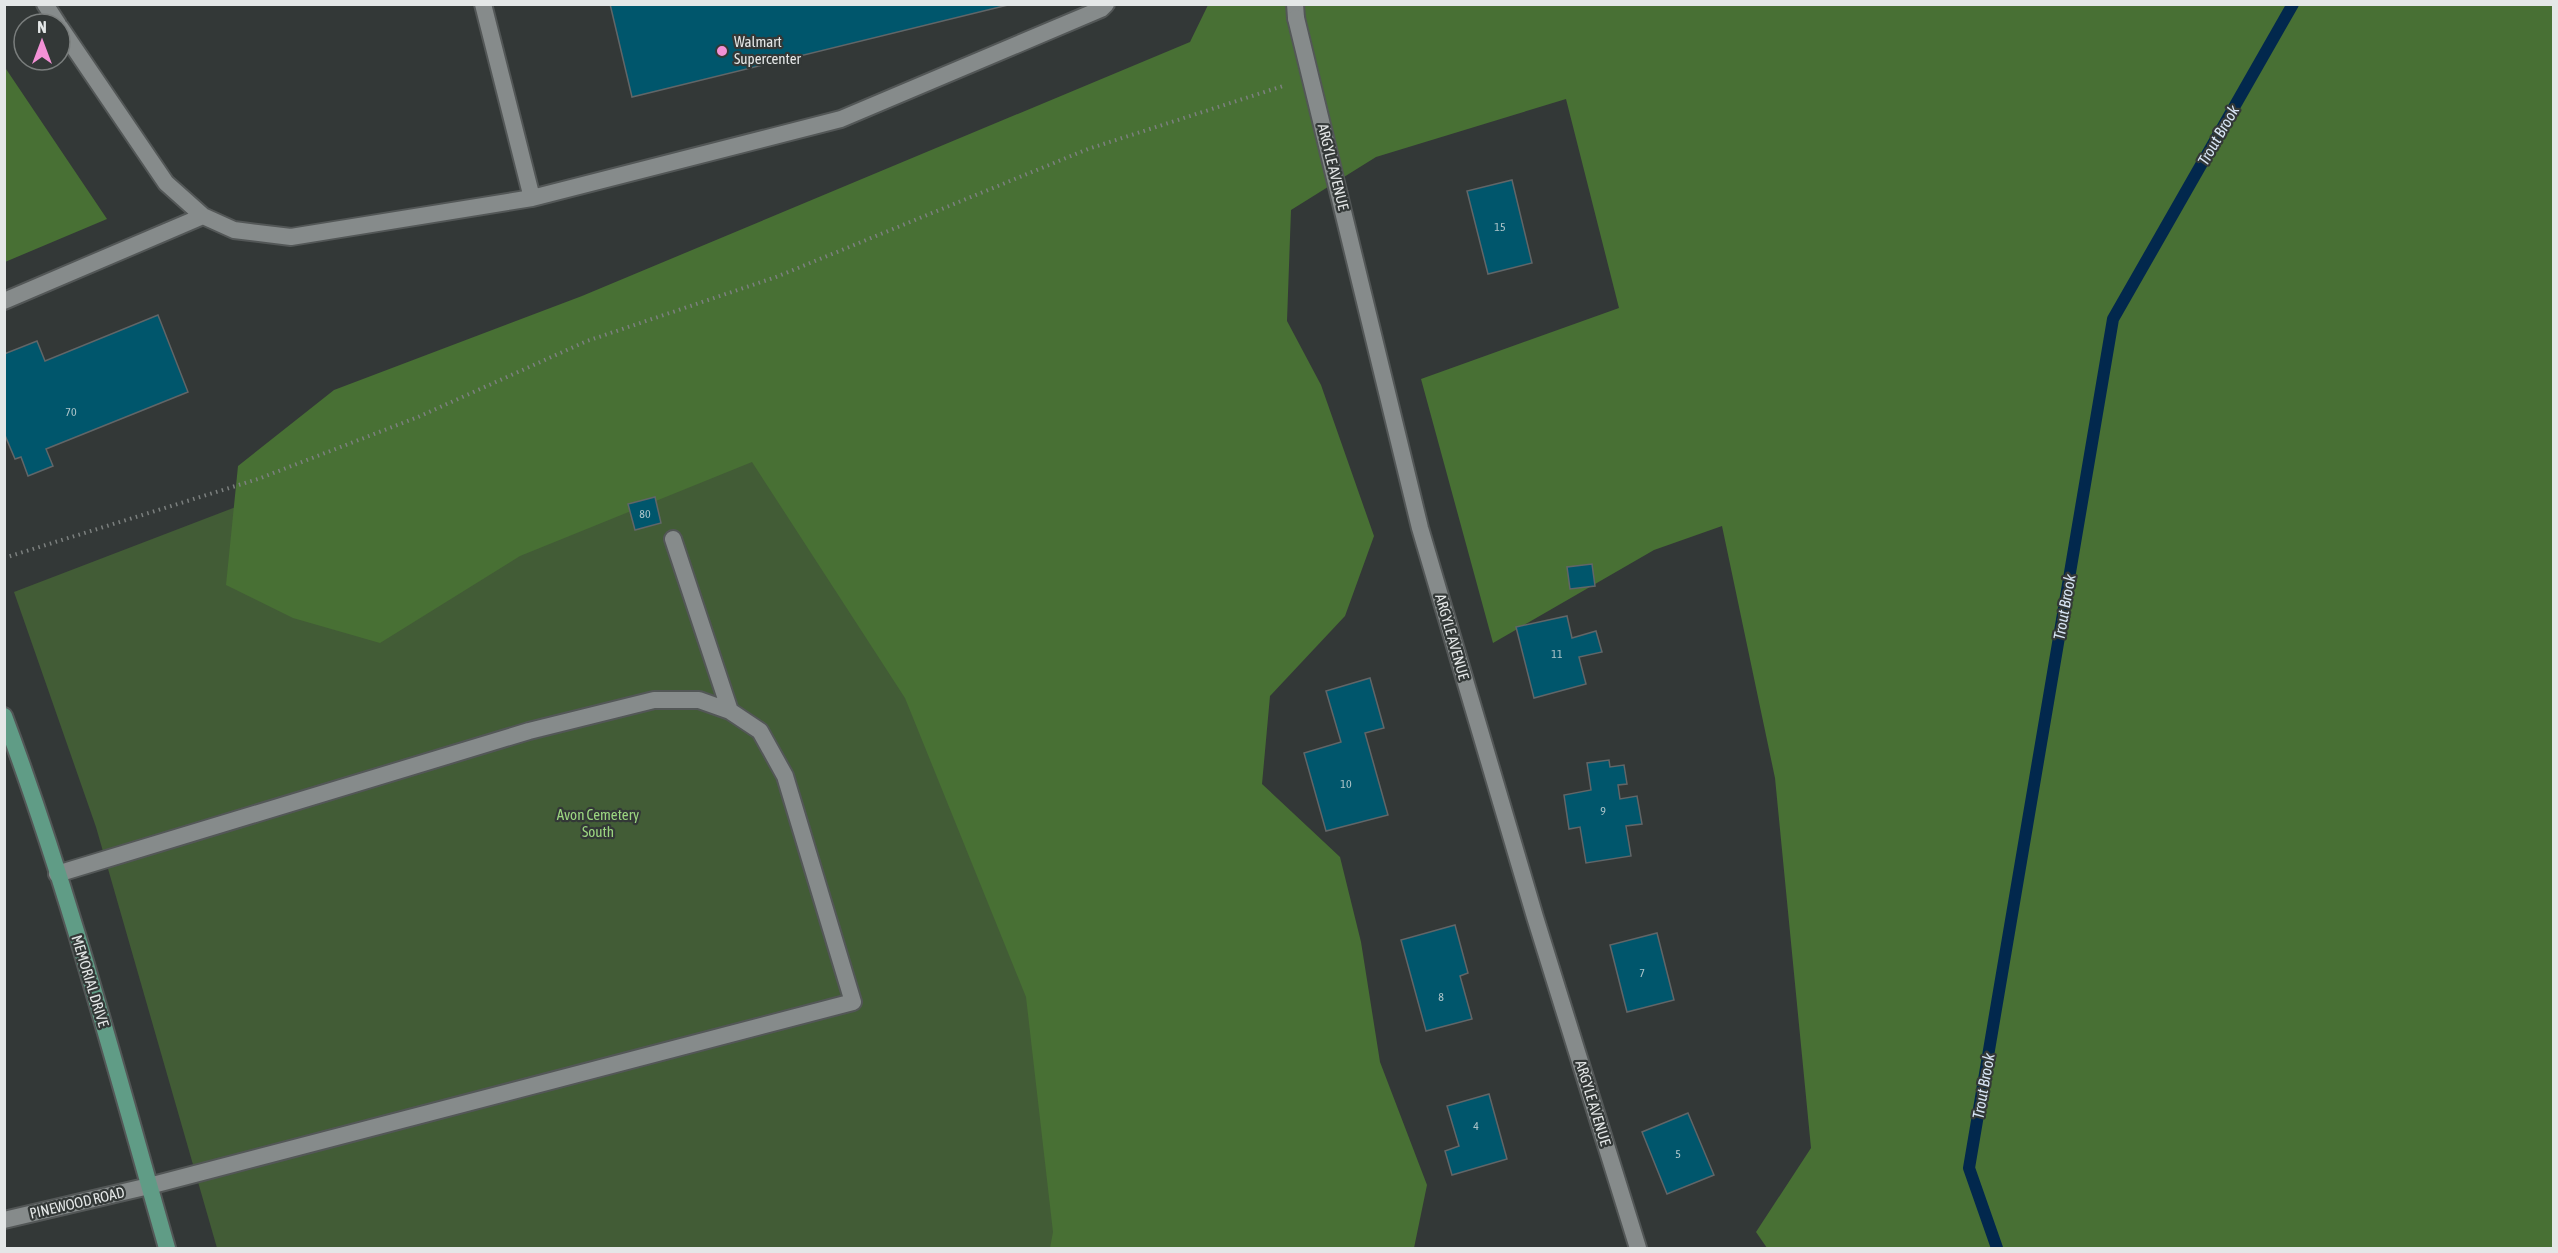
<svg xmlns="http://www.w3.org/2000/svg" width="2558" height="1253" font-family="'Asap Condensed',sans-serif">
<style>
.green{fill:#425c36}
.forest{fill:#487034}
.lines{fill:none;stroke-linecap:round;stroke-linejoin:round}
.stream{stroke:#02284d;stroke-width:12}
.building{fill:#00566c;stroke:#616668;stroke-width:1.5}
.service-casing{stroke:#535757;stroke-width:20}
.minor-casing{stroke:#535757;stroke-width:20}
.primary-casing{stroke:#535757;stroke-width:20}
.path{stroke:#7c807f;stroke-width:4;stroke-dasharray:1.5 4.5;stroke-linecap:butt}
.service{stroke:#868b8b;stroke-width:16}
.minor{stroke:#868b8b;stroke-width:16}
.primary{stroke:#609c86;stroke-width:16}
.poi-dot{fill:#f391d6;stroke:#333837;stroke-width:2}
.labels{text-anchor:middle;stroke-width:4.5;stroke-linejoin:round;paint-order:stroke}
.number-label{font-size:12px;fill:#abc3c8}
.poi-label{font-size:15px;fill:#e4e7e7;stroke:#333837;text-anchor:start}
.street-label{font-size:15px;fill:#e4e7e7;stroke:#333837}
.park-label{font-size:15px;fill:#9bd580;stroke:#333837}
.water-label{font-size:16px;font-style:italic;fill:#d7e4f4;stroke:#333837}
</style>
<rect width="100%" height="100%" fill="#333837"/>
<path class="green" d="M875 262 1167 1248H217L96 827 14 592Z"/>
<path class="forest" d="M1208 5H2553V1248H1767L1756 1232 1811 1148 1775 778 1722 526 1654 550 1493 643 1421 379 1619 308 1566 99 1376 157 1291 210 1287 321 1321 385 1374 536 1345 616 1270 696 1262 784 1340 857 1361 942 1380 1062 1427 1185 1414 1248H1050L1053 1232 1026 997 905 698 752 462 520 556 380 643 293 618 226 585 238 466 334 390 582 296 1190 42Z
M4 66 107 219 5 262H4Z"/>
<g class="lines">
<path class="stream" d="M1997 1248 1969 1168 2113 319 2293 4"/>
</g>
<path class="building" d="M610 4H1012L632 97Z
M1512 180 1532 263 1488 274 1467 191Z
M158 315 188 392 46 449 53 466 28 476 21 457 15 459 4 433V354L37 341 45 361Z
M655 497 661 523 635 530 628 504Z
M1592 564 1595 586 1570 589 1567 567Z
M1567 616 1572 638 1596 631 1602 652 1579 657 1586 684 1534 698 1516 627Z
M1370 678 1384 728 1365 733 1388 815 1326 831 1304 753 1341 742 1326 691Z
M1609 760 1610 767 1624 765 1627 784 1618 785 1620 799 1637 796 1642 824 1626 826 1631 856 1586 863 1580 827 1569 829 1564 795 1591 790 1587 763Z
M1455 925 1468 973 1460 976 1472 1019 1426 1031 1401 940Z
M1657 933 1674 1000 1627 1012 1610 945Z
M1489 1094 1507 1159 1452 1175 1445 1151 1459 1146 1447 1106Z
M1688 1113 1714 1175 1667 1194 1642 1132Z"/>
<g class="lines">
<defs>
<path id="service" d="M45 4 58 24
M483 4 532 198
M1295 4 1296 18
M60 27 166 183 203 216 234 230 291 237 532 198 841 119 1101 9 1106 4
M4 301 203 216
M673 539 730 711
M57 874 529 731 654 700H699L730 711 760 731 785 776 853 1002 149 1186"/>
<path id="minor" d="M1296 18 1420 528 1535 917 1638 1248
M4 1220 149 1186"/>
<path id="primary" d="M4 716C69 890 116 1070 167 1248"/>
</defs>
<use href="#service" class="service-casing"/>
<use href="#minor" class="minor-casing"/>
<use href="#primary" class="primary-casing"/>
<path class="path" d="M4 558 258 479 418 417 587 341 776 277 1088 149 1283 86"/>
<use href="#service" class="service"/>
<use href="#minor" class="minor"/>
<use href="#primary" class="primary"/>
</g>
<circle class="poi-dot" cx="722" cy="51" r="6"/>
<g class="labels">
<g class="number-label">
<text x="1500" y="231">15</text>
<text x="71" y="416">70</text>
<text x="645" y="518">80</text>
<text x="1557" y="658">11</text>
<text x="1346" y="788">10</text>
<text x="1603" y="815">9</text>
<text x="1642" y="977">7</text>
<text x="1441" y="1001">8</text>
<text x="1476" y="1130">4</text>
<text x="1678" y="1158">5</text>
</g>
<g class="poi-label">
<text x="734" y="47">Walmart<tspan x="734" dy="17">Supercenter</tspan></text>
</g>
<g class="street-label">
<text transform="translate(1333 167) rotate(76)" y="5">ARGYLE AVENUE</text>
<text transform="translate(1452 637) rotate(74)" y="5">ARGYLE AVENUE</text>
<text transform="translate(90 981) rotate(73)" y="5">MEMORIAL DRIVE</text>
<text transform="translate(1593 1103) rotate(73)" y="5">ARGYLE AVENUE</text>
<text transform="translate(77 1203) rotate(-13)" y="5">PINEWOOD ROAD</text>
</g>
<g class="park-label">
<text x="598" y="820">Avon Cemetery<tspan x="598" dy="17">South</tspan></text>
</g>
<g class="water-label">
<text transform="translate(2218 135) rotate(-60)" y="6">Trout Brook</text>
<text transform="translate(2064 607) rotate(-80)" y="6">Trout Brook</text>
<text transform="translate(1983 1086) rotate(-80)" y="6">Trout Brook</text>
</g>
</g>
<rect width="2558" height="1253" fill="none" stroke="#e4e7e7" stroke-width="12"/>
<g transform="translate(42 42)"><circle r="28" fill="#333837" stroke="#7a7e7d" stroke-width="1.5"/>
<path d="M0-4.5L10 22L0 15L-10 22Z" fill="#f391d6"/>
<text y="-9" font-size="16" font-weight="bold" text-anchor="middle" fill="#e4e7e7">N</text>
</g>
</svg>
